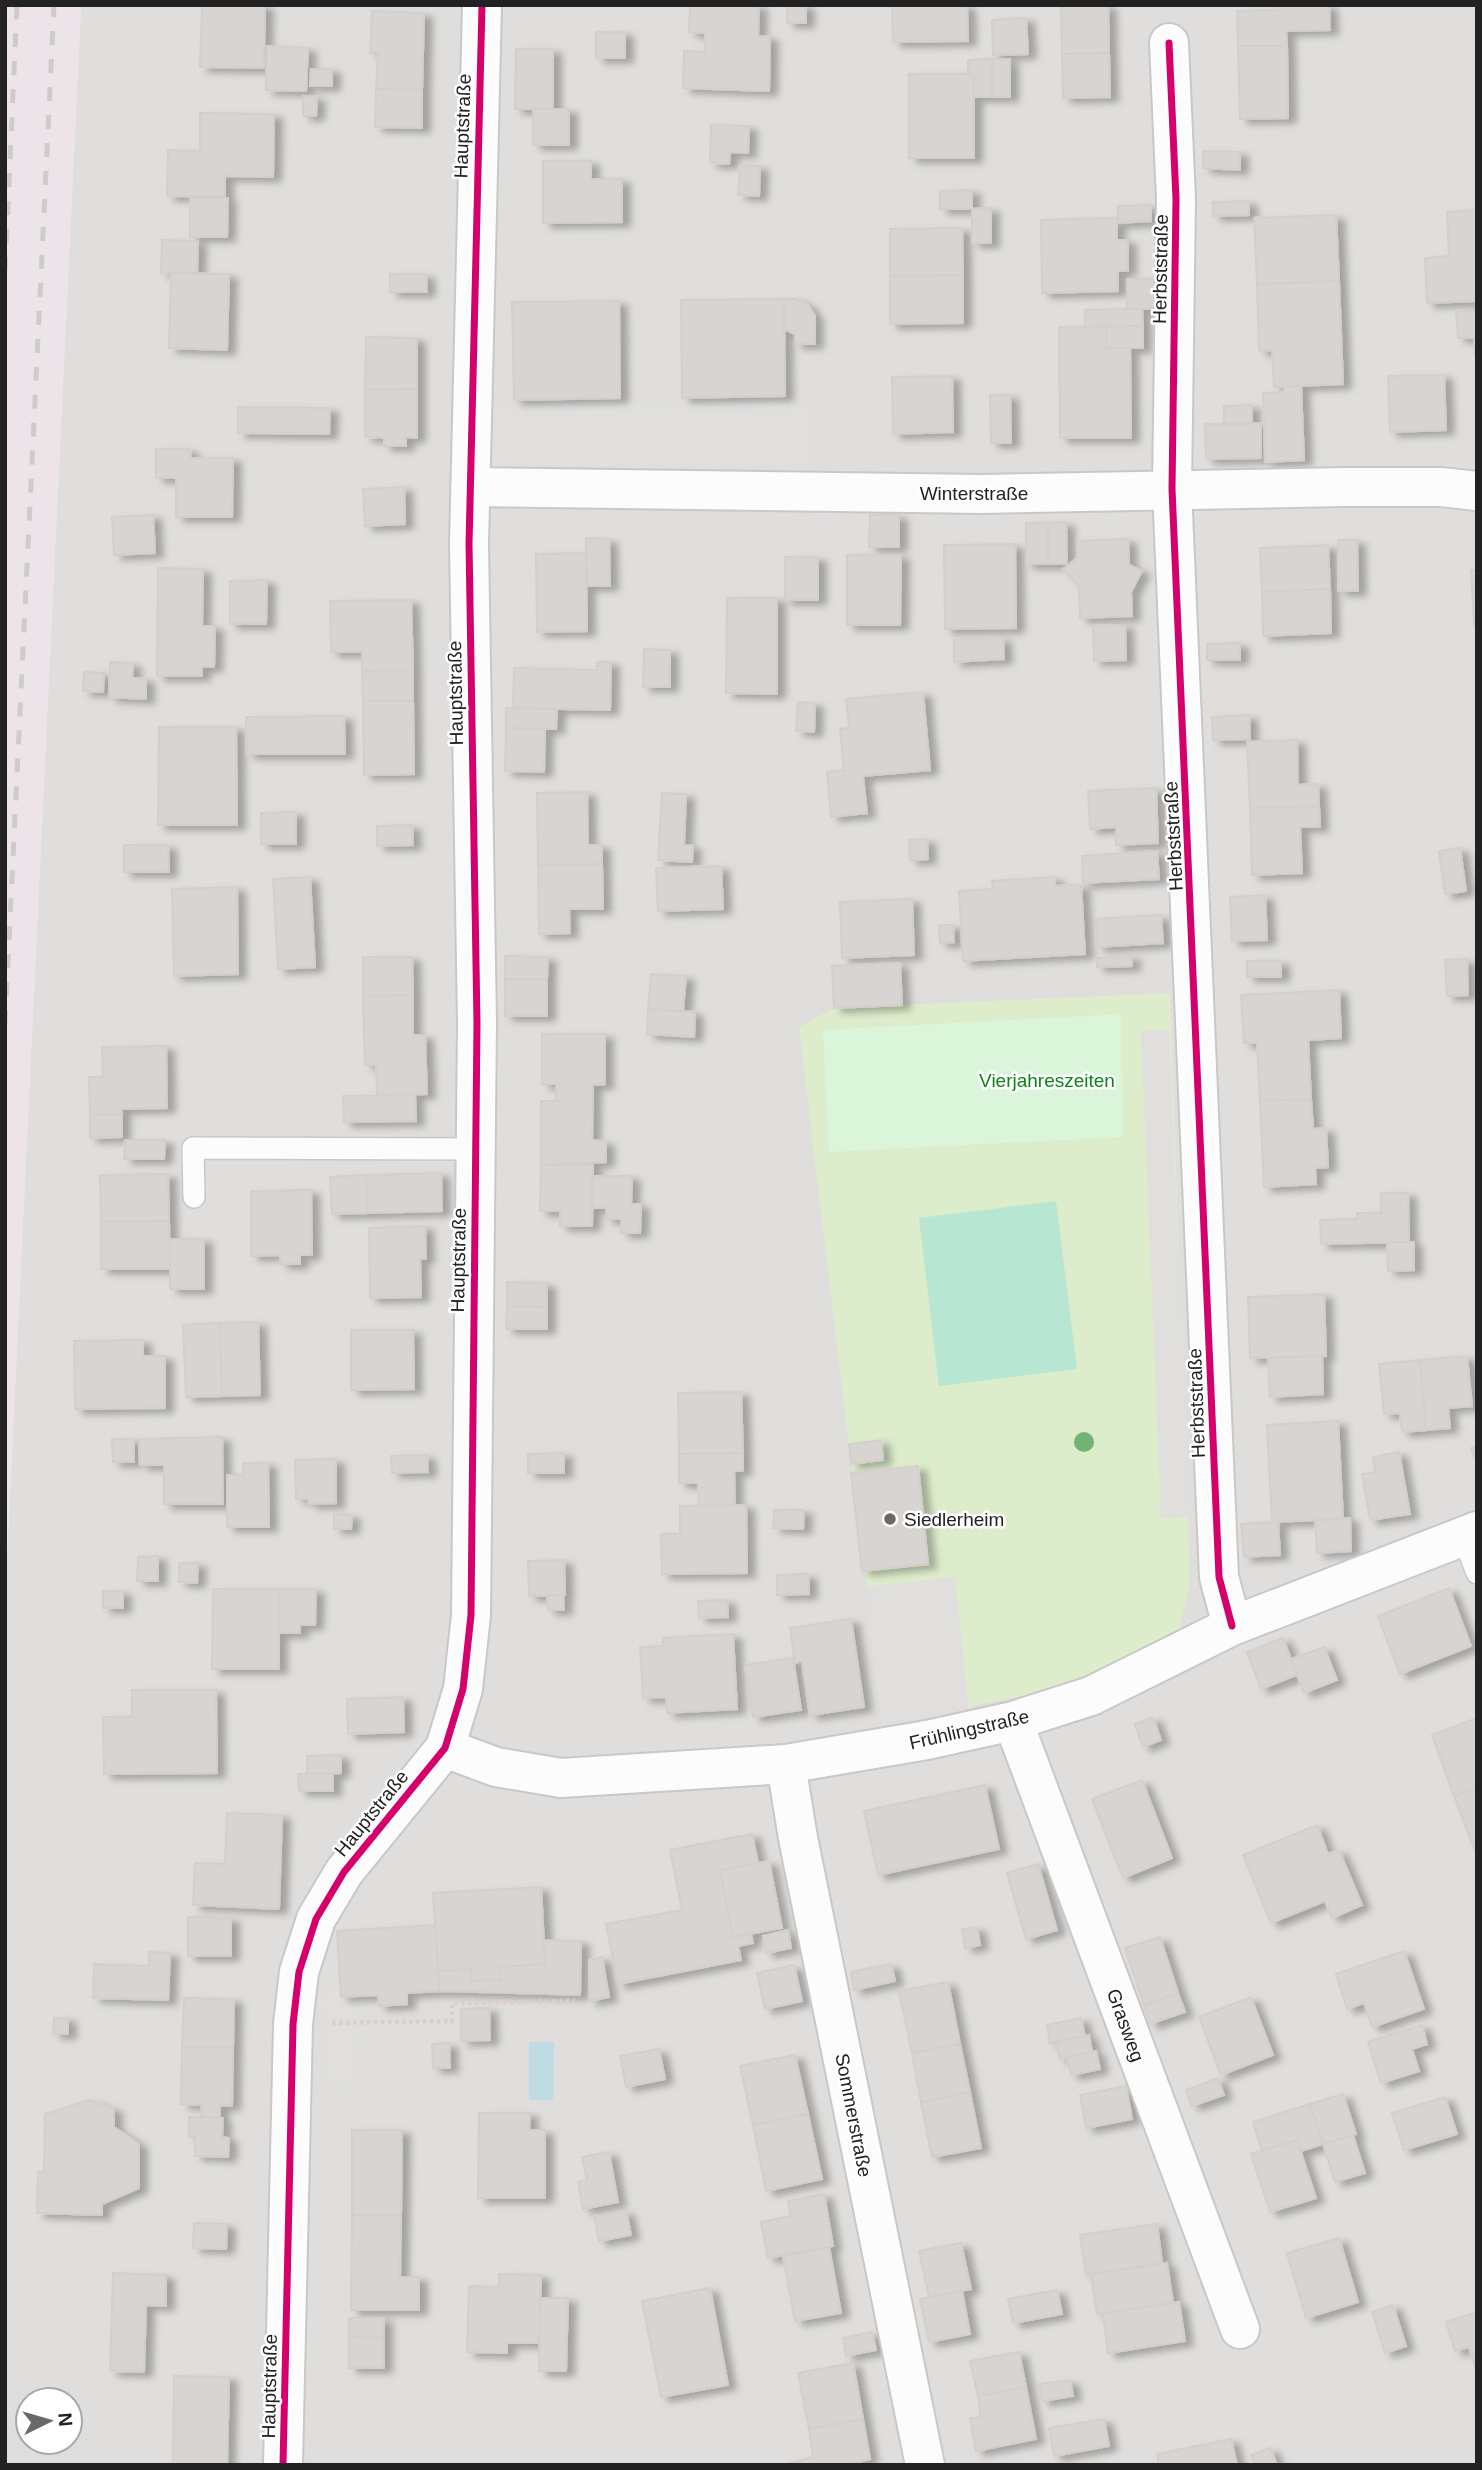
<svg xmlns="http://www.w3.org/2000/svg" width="1482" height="2470" font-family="Helvetica,sans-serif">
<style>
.residential{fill:#dfdedc;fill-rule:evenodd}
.industrial{fill:#ede4e9}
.grass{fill:#ddeccb}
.park{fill:#daf5da}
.pitch{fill:#b7e6d2}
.parking{fill:#e0dfde}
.water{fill:#bfdbe3}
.building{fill:#d7d4d2;stroke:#d3d0cc;stroke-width:2;filter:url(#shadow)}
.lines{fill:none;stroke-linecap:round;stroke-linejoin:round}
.service-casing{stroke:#c9c8c7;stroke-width:24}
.minor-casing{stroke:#c9c8c7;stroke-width:42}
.path{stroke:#dccecd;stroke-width:4.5;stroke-dasharray:3.5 3.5;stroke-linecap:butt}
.service{stroke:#fdfcfc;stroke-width:21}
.minor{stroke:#fdfcfc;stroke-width:38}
.rail{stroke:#ccc;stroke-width:5;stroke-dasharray:14 14;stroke-linecap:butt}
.cycleway-casing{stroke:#fff;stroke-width:11}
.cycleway{stroke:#d6006c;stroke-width:7}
.tree{fill:#73b476}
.poi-dot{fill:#6a6968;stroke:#fff;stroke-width:2.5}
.labels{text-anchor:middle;stroke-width:5;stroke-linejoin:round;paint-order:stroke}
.street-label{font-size:19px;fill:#222;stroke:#fff}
.park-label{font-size:19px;fill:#0c8416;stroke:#fff}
.poi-label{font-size:19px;fill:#222;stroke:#fff;text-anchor:start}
</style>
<defs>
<filter id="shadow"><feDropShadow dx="8" dy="4.5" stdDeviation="3.5" flood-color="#0004"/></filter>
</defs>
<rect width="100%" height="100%" fill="#f0eeeb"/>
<path class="residential" d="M81 5H1477V2465H5V1598ZM1170 994 1074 1684 976 1705 885 1719 849 1444 834 1008ZM28 2400H70V2442H28Z"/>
<path class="industrial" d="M5 5H81L5 1598Z"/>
<path class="grass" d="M1170 993 1190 1582 1179 1632 1074 1684 976 1705 885 1719 851 1464 799 1027 834 1008Z"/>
<path class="park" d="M1121 1014 1123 1137 829 1152 823 1030Z"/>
<path class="pitch" d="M1056 1201 1077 1369 939 1386 919 1218Z"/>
<path class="parking" d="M808 404V465L492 466V405Z
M1169 1030 1190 1517 1161 1518 1141 1031Z
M955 1577 969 1712 881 1722 867 1586Z
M352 1993 355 2081 325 2082 322 1994Z"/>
<path class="water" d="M529 2042H554L553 2100H529Z"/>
<path class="building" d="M202 5H265L264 68 200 67Z
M690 5H759L758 36 770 37 769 91 683 88 684 51 705 52V33L689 32Z
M787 5H806V23H787Z
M892 5H967L968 41 893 42Z
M1061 5H1108L1109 53 1062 54Z
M1277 5H1329L1330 30 1286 31 1287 46H1238L1237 11 1277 10Z
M372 11 424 13 422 90 376 89 378 53H370Z
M1026 18 1028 54 993 55 992 20Z
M596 32H625V58H596Z
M267 46 308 48 306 91 266 90Z
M1238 46H1287L1288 118 1240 119Z
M516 49H553V109H515Z
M1109 53 1110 97 1063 98 1062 54Z
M992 59H1010V97H992Z
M992 59V97H974V74H968V60Z
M311 69H332V86H310Z
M909 74H974V158H909Z
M376 89 422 90V128L375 127Z
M303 96 317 97 316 116H303Z
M533 109H569V145H533Z
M200 113 274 114 273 177 225 176V197L167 196 168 150 200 151Z
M711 125 749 126 748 153 730 152 729 164 710 163Z
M1203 151 1240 152V170L1203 168Z
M543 161H591V179H622V222L543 223Z
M740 165 760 166 759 196 738 195Z
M972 190V209H940V191Z
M190 197 228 198 227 237H190Z
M1249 201V215L1213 216V202Z
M1151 205V221L1118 223V206Z
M991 208V243H972V209Z
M1477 210V301L1427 303 1425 258 1449 256 1447 212Z
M1336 215 1339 281 1257 284 1254 218Z
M1117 218V240H1128V271H1118V291L1042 293 1041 220Z
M962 228 963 275 890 276V229Z
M162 240 198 241 197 273H161Z
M171 273 229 274 227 350 169 348Z
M390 274H426L427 292H390Z
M963 275V323L890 324V276Z
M1127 279H1159V309H1127Z
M1339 281 1343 384 1274 387 1272 350 1259 351 1257 284Z
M784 299H796L808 305 815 316V344H795V334L784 329Z
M784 299 785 396 682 398 681 300Z
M619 301 620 398 514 400 512 302Z
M1127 309H1142L1143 326 1085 327V310Z
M1477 311V356H1475L1474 338H1458L1456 312Z
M1106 326V348H1130L1131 438H1060L1059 327Z
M1106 326H1143V348H1106Z
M366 337 417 338V389L365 390Z
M1444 375 1446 430 1390 432 1388 376Z
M952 376 953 432 893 434 892 377Z
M1301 386 1304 460 1265 462 1263 393 1284 392V387Z
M417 389V438L406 437V446H384V438L365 437V390Z
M990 395H1010L1011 443H991Z
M1252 405V424H1224V406Z
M238 407 330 408 329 434 238 433Z
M1261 423V458L1206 459 1205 424Z
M156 449H190L191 458H233L232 517H176V478H156Z
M404 487 405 524 365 526 363 489Z
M153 515 155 553 114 555 112 517Z
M870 515H899V547H869Z
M1066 522 1067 564H1048V523Z
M1026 523H1048V564H1026Z
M586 538 609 539 610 586H587Z
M1128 539 1129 565 1142 571 1131 592 1132 616 1080 618 1079 586 1063 569 1077 558V541Z
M1338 540H1357L1358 591H1338Z
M1015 544 1016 628 945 629 944 545Z
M1328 545 1330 589 1262 592 1260 548Z
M586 553 587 631 537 632 536 554Z
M847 555H901L900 625H847Z
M785 557H818V600H785Z
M158 568 203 569 202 626H215L214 667H202V676H157Z
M1471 570H1477V626H1474Z
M267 580 266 624H230V581Z
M1330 589 1331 633 1263 636 1262 592Z
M727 598H777V694L726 693Z
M411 600 413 670 362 671V652H331L330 601Z
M1125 625 1126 660 1094 661 1093 626Z
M1003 638 1004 659 954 662V640Z
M1240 643V660H1207V644Z
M644 649 670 650V687H643Z
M110 662 133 663 132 678 146 679V699L109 697Z
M597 662H611L610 710 513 708 514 668 597 670Z
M413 670V701H363L362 671Z
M84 672 104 673 103 692 83 691Z
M923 692 930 770 863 776 867 813 831 817 827 772 844 770 840 729 849 728 846 699Z
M363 701H413L414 774 364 775Z
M798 702 815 703 814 732 796 731Z
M506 708 557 709 556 729 506 728Z
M1249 715 1250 739 1213 740 1212 717Z
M344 716 345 754H247L246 717Z
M159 727H236L237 825H158Z
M506 728 545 729 544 772 505 771Z
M1297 740 1298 785 1318 784 1319 806 1250 808 1247 742Z
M1156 788 1158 843 1116 845V827L1090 829 1088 791Z
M587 792 588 845H602V864L538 865 537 793Z
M662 793 686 794 684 845 693 846 692 862 658 860Z
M1319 806 1320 827H1300L1302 873 1252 875 1250 808Z
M296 812V844H261V813Z
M412 825 413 845 377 846V826Z
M927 839 928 859 910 860 909 840Z
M124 845H168L169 872H124Z
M1460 848 1466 891 1445 894 1439 851Z
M1157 851 1159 879 1083 883 1082 856Z
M602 864 603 909H569L570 933 539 934 538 865Z
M721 866 723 909 658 911 656 868Z
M310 877 315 967 278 969 273 879Z
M1055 877V886L1081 885 1085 954 963 961 959 891 993 889 992 881Z
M237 887 238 974 174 976 172 889Z
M1265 895 1267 940 1232 941 1230 897Z
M912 899 914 955 842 958 840 902Z
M1161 915 1163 943 1097 947 1096 919Z
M939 925H953L954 942 940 943Z
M505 956 548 957 547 979H505Z
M1132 956V966L1097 967V958Z
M363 957H412L413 995 363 996Z
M1467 959 1468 995 1447 996 1445 960Z
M1247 961H1281V977H1247Z
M900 963 902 1005 834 1008 832 966Z
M651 974 686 976 683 1011 648 1009Z
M505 979H547V1016H505Z
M1339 990 1341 1038 1308 1040 1311 1099 1260 1101 1257 1043H1244L1241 995Z
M413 995V1035H425L427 1094 377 1095 376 1064 365 1065 363 996Z
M648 1009 695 1012 694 1037 647 1034Z
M542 1034H605V1084L593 1085 592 1140 606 1141V1162L541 1165V1101H556V1084H542Z
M166 1046 167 1108 121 1109 122 1114 90 1115 89 1077H103L102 1047Z
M415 1094 416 1121 344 1122 343 1096Z
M1311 1099 1313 1129 1326 1128 1328 1167 1315 1168 1316 1184 1264 1187 1260 1101Z
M122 1114V1137L90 1138V1115Z
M125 1140H165L164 1159H124Z
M541 1165H593L592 1226H560V1211H540Z
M441 1173 442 1211 368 1213 366 1175Z
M168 1174 169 1221 101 1222 100 1175Z
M366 1175 368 1213 332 1214 330 1177Z
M592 1176H632L631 1204H641L640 1233H621V1219H606V1208H592Z
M311 1190 312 1255H300V1264H280V1255L251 1256V1191Z
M1381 1193H1408L1409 1242 1321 1244 1320 1220 1357 1219V1213H1381Z
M169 1221 170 1269H101V1222Z
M425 1226 426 1259H420L421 1297 370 1298 369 1228Z
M170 1239H204V1289H170Z
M1387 1242H1414V1270L1388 1271Z
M507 1282 547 1283V1307L507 1306Z
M1324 1294 1326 1356 1250 1358 1248 1297Z
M507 1306 547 1307V1329H506Z
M258 1322 260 1395 222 1396 220 1323Z
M220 1323 222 1396 186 1397 183 1325Z
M351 1330H413L414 1389 351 1390Z
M143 1340V1356H165V1408L75 1409 74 1341Z
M1322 1356 1323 1394 1270 1397 1268 1358Z
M1467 1356 1472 1406 1448 1408 1450 1428 1426 1430 1420 1360Z
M1420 1360 1426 1430 1402 1432 1400 1413 1384 1414 1379 1364Z
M741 1392 743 1453 679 1454 678 1393Z
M1338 1421 1343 1519 1272 1522 1267 1425Z
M222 1437 223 1504H164V1465H140L139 1439Z
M112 1439H134V1462H113Z
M881 1440 883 1460 851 1464 849 1444Z
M1477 1446V1463L1471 1448Z
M1399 1452 1410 1514 1370 1520 1362 1474 1375 1472 1373 1457Z
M564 1453V1473H528V1454Z
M743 1453V1471H734L735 1505 699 1506 698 1483H679V1454Z
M427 1455 428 1472 392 1473 391 1456Z
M336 1459V1503L309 1504 308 1498 296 1499 295 1460Z
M243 1463H268L269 1527H227V1475H243Z
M918 1466 928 1564 862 1571 851 1473Z
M746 1505 747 1573 662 1574 661 1534H680V1506Z
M774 1510H804L803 1529 773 1528Z
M334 1514 352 1515 351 1529H334Z
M1350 1518 1351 1551 1317 1553 1315 1520Z
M1278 1522 1280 1555 1244 1557 1241 1524Z
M158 1556V1581H137L138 1557Z
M564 1560 565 1595 529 1596 528 1561Z
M179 1563H198L197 1583 179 1582Z
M808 1574 809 1594 777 1595V1575Z
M1449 1588 1471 1646 1400 1674 1378 1616Z
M213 1589H279V1669H212Z
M279 1589H316L315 1625H300V1633H279Z
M103 1591H123V1608H103Z
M563 1595 564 1610H548L547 1596Z
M727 1600 728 1617 699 1618 698 1601Z
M851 1619 864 1707 810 1715 802 1661 795 1663 790 1628Z
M733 1634 737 1709 667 1713 666 1697 643 1698 640 1647 663 1646V1638Z
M1283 1638 1297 1675 1261 1689 1247 1652Z
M1324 1647 1337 1680 1304 1693 1291 1659Z
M793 1658 801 1710 753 1717 745 1665Z
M132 1690H216L217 1773 104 1774 103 1717H132Z
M403 1697 404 1732 348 1734 347 1699Z
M1153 1717 1161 1740 1143 1747 1135 1724Z
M1477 1718V1788L1454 1796 1432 1735Z
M341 1755V1773L307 1774V1756Z
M333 1773V1791H299L298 1774Z
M1142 1780 1172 1858 1123 1878 1092 1799Z
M985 1785 999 1849 878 1875 864 1811Z
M1477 1788V1856L1454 1796Z
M227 1813 282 1815 279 1909 193 1905 195 1863 225 1864Z
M1317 1825 1328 1854 1339 1850 1362 1905 1332 1918 1325 1901 1271 1923 1243 1855Z
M752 1834 758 1863 720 1870 733 1937 751 1934 753 1943 738 1946 741 1960 618 1984 606 1924 682 1910 670 1850Z
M769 1861 782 1928 733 1937 720 1870Z
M1038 1864 1057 1930 1026 1939 1007 1873Z
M541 1887 545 1964 500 1967 501 1980 471 1981V1969L438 1971 433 1893Z
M188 1917 231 1918V1956H188Z
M435 1925 440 1991 407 1993V2004L379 2006 378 1995 341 1997 337 1931Z
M977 1927 980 1945 965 1948 962 1929Z
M788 1930 791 1948 766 1953 763 1936Z
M1160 1937 1178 1993 1144 2005 1125 1948Z
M543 1940 581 1941 580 1995 440 1991 438 1971 471 1969V1981L501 1980 500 1967 545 1964Z
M1404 1951 1424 2009 1372 2027 1364 2003 1347 2009 1336 1974Z
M149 1952 170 1953 168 2000 93 1998 94 1964 149 1966Z
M602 1957 609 1997 589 2001V1960Z
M891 1964 895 1981 854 1990 851 1972Z
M794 1965 802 2001 765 2009 757 1973Z
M948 1982 960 2044 912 2053 899 1991Z
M1178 1993 1185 2012 1150 2024 1144 2005Z
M1251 1997 1273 2055 1221 2075 1199 2017Z
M184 1998 234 1999 233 2048 182 2047Z
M489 2008 490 2040 461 2041V2009Z
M54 2018H68V2034H53Z
M1081 2018 1085 2036 1050 2043 1047 2025Z
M1422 2025 1427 2044 1412 2049 1419 2071 1381 2083 1368 2042Z
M1089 2035 1092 2052 1060 2059 1056 2042Z
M449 2043 450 2068H433L432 2044Z
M960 2044 970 2092 921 2102 912 2053Z
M182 2047 233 2048 232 2106 220 2105V2118L201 2117 202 2105 181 2104Z
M659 2049 665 2079 626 2087 620 2056Z
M1096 2051 1100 2069 1071 2075 1067 2057Z
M795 2055 808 2114 753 2125 740 2066Z
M1218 2078 1224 2095 1192 2106 1186 2090Z
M1126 2086 1132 2119 1086 2128 1080 2095Z
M970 2092 981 2148 932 2157 921 2102Z
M1343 2094 1356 2134 1323 2144 1310 2104Z
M1445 2097 1457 2134 1404 2150 1392 2113Z
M89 2100 114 2109V2127L139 2144V2188L102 2204V2215L37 2213 38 2172H44L45 2114Z
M1310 2104 1323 2144 1301 2151 1297 2140 1262 2151 1253 2122Z
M479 2113H530L529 2130H545V2198H478Z
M808 2114 822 2179 766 2191 753 2125Z
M189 2117 223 2118 222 2137 229 2138 228 2157 195 2156V2137H189Z
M352 2130H402L401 2215H352Z
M1353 2135 1365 2173 1335 2182 1323 2144Z
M1297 2140 1316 2198 1270 2212 1251 2154Z
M609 2152 618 2202 583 2209 578 2182 587 2180 582 2157Z
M824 2194 833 2246 768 2258 761 2222 791 2216 788 2201Z
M626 2211 631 2235 599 2241 594 2217Z
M352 2215H401L400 2277H419V2310H351Z
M194 2223 227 2224 226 2249 193 2248Z
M1157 2224 1162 2263 1086 2275 1080 2235Z
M1339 2238 1358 2302 1306 2318 1287 2253Z
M961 2243 971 2289 929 2297 919 2251Z
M829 2247 841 2313 795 2321 783 2256Z
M1167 2263 1173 2303 1097 2314 1091 2274Z
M113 2273 166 2275V2306L146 2305 144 2372 110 2371Z
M499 2274 541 2275 539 2343H507V2353L467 2352 469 2286 499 2287Z
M710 2288 728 2385 661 2397 642 2301Z
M1057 2290 1062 2314 1013 2323 1008 2299Z
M962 2291 970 2334 929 2342 920 2299Z
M540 2298H568L566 2371H539Z
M1179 2302 1185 2341 1108 2353 1103 2313Z
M1393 2305 1406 2346 1385 2353 1372 2312Z
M1477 2312V2373L1469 2347 1455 2351 1446 2322Z
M349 2318H384V2338L349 2337Z
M872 2332 876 2350 846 2356 843 2338Z
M349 2337 384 2338V2368H349Z
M1019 2352 1026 2387 978 2396 970 2361Z
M853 2363 863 2419 809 2429 798 2373Z
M174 2376 229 2377 227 2465H173Z
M1070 2380 1073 2396 1042 2401 1039 2384Z
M1026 2387 1036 2439 976 2451 970 2418 981 2417 978 2396Z
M863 2419 870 2459 848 2465H782L813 2457 809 2429Z
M1104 2419 1109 2446 1054 2456 1049 2428Z
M1231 2439 1237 2465H1159L1157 2454Z
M1270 2448 1277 2465H1255L1251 2455Z"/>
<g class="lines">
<defs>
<path id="service" d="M194 1197 193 1148 476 1149
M1463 1536 1477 1573"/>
<path id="minor" d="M1169 43 1176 199 1172 489 1219 1577 1232 1626
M470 487 983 494 1345 487H1441L1477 491
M1013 1721 1240 2329
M445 1748 496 1767 561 1778 786 1764 927 1740 1013 1721 1091 1696 1232 1626 1477 1531
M786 1764 798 1838 925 2465
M283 2465 293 2024 299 1972 316 1919 344 1872 445 1748 463 1689 471 1615 477 1023 469 544 482 5"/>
</defs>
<use href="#service" class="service-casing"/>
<use href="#minor" class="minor-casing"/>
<path class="path" d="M332 2023 452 2021V2003L575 2001"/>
<use href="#service" class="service"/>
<use href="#minor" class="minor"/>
<path class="rail" d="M5 271 17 5
M5 1024 54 5"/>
<defs>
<path id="cycleway" d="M1169 43 1176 199 1172 489 1219 1577 1232 1626
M283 2465 293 2024 299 1972 316 1919 344 1872 445 1748 463 1689 471 1615 477 1023 469 544 482 5"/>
</defs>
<use href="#cycleway" class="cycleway-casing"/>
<use href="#cycleway" class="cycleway"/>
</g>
<circle class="tree" cx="1084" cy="1442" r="10"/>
<circle class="poi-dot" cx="890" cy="1519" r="7"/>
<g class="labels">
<g class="street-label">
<text transform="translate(462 126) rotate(-88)" y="7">Hauptstraße</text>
<text transform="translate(1160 269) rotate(-89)" y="7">Herbststraße</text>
<text x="974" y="500">Winterstraße</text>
<text transform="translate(455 693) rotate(-91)" y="7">Hauptstraße</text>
<text transform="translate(1173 836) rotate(-93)" y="7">Herbststraße</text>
<text transform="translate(458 1260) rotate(-89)" y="7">Hauptstraße</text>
<text transform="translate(1196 1403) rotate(-92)" y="7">Herbststraße</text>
<text transform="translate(969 1729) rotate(-13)" y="7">Frühlingstraße</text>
<text transform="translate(371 1813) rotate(-51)" y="7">Hauptstraße</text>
<text transform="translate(1126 2025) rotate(70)" y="7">Grasweg</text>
<text transform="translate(854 2115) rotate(79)" y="7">Sommerstraße</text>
<text transform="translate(269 2386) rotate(-89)" y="7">Hauptstraße</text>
</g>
<g class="park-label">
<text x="1047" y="1087">Vierjahreszeiten</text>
</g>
<g class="poi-label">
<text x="904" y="1526">Siedlerheim</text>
</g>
</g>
<rect width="1482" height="2470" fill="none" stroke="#222222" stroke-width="14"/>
<g transform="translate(49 2421) rotate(85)"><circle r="33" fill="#ffffff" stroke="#a7a7a7" stroke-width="2"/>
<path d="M0-5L12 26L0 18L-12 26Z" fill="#6a6968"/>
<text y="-10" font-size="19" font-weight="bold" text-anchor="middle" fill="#222222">N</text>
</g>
</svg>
